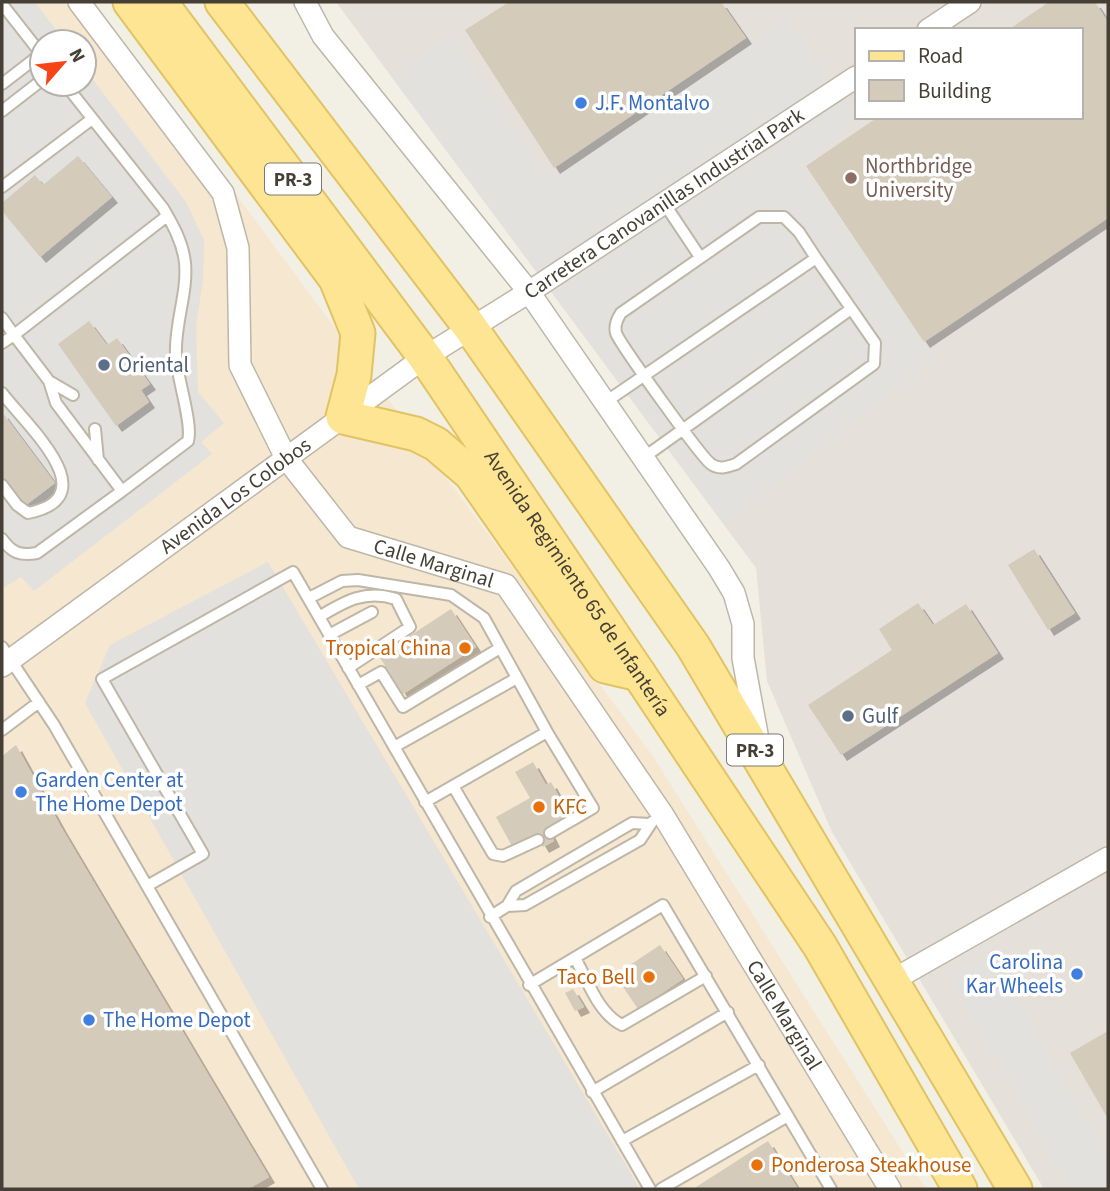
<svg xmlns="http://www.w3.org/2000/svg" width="1110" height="1191" font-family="'Source Sans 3',sans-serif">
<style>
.commercial{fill:#f5e7d0;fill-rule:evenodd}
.industrial{fill:#e5e0da;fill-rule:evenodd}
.parking{fill:#e3e1dd}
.building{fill:#d4cbbb;filter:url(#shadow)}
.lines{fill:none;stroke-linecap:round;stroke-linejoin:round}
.service-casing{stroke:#beb7a8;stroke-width:14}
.minor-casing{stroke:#beb7a8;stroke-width:24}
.primary-casing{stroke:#e2c363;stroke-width:37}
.service{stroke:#fff;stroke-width:10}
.minor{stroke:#fff;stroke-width:21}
.primary{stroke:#fde594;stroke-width:33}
.shop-dot{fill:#3f7fe0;stroke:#fff;stroke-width:2.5}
.education-dot{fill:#8d6e63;stroke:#fff;stroke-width:2.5}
.service-dot{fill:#5c6f8a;stroke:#fff;stroke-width:2.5}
.food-dot{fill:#e8710a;stroke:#fff;stroke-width:2.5}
.labels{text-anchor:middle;stroke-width:7;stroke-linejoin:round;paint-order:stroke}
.shield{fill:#fff;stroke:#7d7972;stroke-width:2}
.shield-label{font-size:19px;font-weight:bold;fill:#453f35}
.shop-label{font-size:21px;fill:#366cbe;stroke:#fff;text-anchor:start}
.education-label{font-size:21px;fill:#785e54;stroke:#fff;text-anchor:start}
.street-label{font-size:21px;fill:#453f35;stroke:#fff}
.service-label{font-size:21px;fill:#4e5e75;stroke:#fff;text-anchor:start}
.food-label{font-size:21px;fill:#c56008;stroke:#fff;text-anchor:end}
</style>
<defs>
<filter id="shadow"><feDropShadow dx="6" dy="6" stdDeviation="0" flood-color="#0004"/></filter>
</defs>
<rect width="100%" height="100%" fill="#f2efe5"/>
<path class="commercial" d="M2 2H93L652 755 926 1189H2ZM42 42H84V84H42Z"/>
<path class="industrial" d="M336 2H1108V1189H1044L832 832 767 681 756 568ZM856 30H1080V117H856Z"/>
<path class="parking" d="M2 2H35L65 42H42V84H84V68L186 202 204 240 203 280 196 326 198 392 224 423 201 442 212 454 34 591 21 577 2 589Z
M788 18 856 116 806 166 934 357 724 524 391 76 451 36 548 179Z
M268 562 640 1189H359L85 703 110 645Z
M992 954 1108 1160V1189H1070L951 977Z"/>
<path class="building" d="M509 2H721L746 38 554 168 465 30Z
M1049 2H1095L1108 22V218L924 342 806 166 878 117H1080V30H1008Z
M78 156 112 197 40 257 2 211V203L35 175 43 185Z
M89 321 107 345 117 338 150 384 141 390 149 402 116 426 58 344Z
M2 412 55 483 22 508 2 480Z
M1034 549 1075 613 1048 630 1008 565Z
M918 603 933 625 966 604 998 653 841 755 808 705 892 650 879 629Z
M451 609 476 647 403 694 379 656Z
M16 745 61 827 269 1177 248 1189H2V756Z
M533 762 546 785 551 782 570 817 548 829 554 841 543 847 536 835 513 848 496 817 530 798 515 772Z
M660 945 683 979 638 1009 615 975Z
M573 989 584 1007 575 1011 565 993Z
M1108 1031V1119L1070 1053Z
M768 1141 798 1189H693Z"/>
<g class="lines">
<defs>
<path id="service" d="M2 4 42 55
M2 84 41 54
M65 84 163 208C173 225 183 243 185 263 188 293 174 325 176 356 177 378 193 424 188 441L122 491 56 403 49 381 14 335 167 216
M2 111 42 80
M2 187 92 119
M664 203 700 257
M2 318 14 335 2 343
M49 381 73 395
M2 393C27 426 108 497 28 513L17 505 2 485
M604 403 816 258 799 232 784 217H759L621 313C617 319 614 325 616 333 620 344 701 457 711 464 719 470 727 467 736 464L874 364 875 343 816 258
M95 429 98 460
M643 458 851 309
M2 539C12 553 20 556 37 553L122 491
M309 598 342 581 358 580 451 595 484 618 547 732
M319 617C345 601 366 589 396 599L410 627 348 668
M329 635 372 612
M2 647 54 725 322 1189
M358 685 381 672 403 707 500 648
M2 730 39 702
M394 747 517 678
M453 786 493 854 503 856 538 840
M425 802 547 732 593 808 550 833
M147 886 203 854 102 679 293 572 650 1189
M507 906 525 905 640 840 652 822
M490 917 507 906 516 891 632 823 649 824
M575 958C588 981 598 1013 622 1025L706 976
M529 985 663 905 831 1189
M592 1092 728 1012
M622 1141 759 1065
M661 1189 788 1116"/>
<g id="minor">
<path id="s1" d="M79 2 223 193 238 248 240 365 286 458 348 537 506 585 663 815 890 1189"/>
<path d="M305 2 323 36 529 292 719 568 734 593 743 624V658L759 745"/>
<path d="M928 30 970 2"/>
<path id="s2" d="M2 666 425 357 529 292 856 77"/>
<path d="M893 980 1108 858"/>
</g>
<g id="primary">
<path d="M130 2 336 279 358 333 354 375 343 417 416 434 436 444 471 474 605 666 639 674"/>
<path id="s3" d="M160 2 425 357 639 674 820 946 960 1189"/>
<path d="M222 2 470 327 693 646 1015 1189"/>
</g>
</defs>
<use href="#service" class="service-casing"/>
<use href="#minor" class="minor-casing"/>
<use href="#primary" class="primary-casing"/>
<use href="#service" class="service"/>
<use href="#minor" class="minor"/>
<use href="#primary" class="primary"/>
</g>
<g class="shop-dot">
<circle cx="581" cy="103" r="7"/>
<circle cx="21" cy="792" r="7"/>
<circle cx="1077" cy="974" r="7"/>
<circle cx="89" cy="1020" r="7"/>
</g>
<circle class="education-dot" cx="851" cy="178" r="7"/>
<g class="service-dot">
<circle cx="104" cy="365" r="7"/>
<circle cx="848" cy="716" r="7"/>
</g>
<g class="food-dot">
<circle cx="465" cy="648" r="7"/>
<circle cx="539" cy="807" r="7"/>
<circle cx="649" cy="977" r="7"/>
<circle cx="757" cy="1165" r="7"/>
</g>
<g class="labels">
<g class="shield">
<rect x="265" y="163.5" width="56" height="31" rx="5"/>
<rect x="727" y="734.5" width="56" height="31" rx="5"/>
</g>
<g class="shield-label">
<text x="293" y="186">PR-3</text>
<text x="755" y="757">PR-3</text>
</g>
<g class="shop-label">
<text x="595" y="110">J.F. Montalvo</text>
<text x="35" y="787">Garden Center at<tspan x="35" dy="24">The Home Depot</tspan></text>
<text x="1063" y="969" text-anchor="end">Carolina<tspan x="1063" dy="24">Kar Wheels</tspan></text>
<text x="103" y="1027">The Home Depot</text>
</g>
<g class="education-label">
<text x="865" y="173">Northbridge<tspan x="865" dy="24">University</tspan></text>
</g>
<g class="street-label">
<text dy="7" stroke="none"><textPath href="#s2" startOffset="808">Carretera Canovanillas Industrial Park</textPath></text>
<text dy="7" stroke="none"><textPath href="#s2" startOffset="289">Avenida Los Colobos</textPath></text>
<text dy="7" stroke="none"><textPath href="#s1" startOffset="707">Calle Marginal</textPath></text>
<text dy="7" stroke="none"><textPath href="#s3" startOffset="716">Avenida Regimiento 65 de Infantería</textPath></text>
<text dy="7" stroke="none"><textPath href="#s1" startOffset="1295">Calle Marginal</textPath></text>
</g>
<g class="service-label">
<text x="118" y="372">Oriental</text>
<text x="862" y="723">Gulf</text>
</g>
<g class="food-label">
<text x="451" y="655">Tropical China</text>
<text x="553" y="814" text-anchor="start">KFC</text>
<text x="635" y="984">Taco Bell</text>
<text x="771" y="1172" text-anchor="start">Ponderosa Steakhouse</text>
</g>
</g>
<rect width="1110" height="1191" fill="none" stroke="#453f35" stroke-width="7"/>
<rect x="855" y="28" width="228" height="91" fill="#ffffff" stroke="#b5b2ae" stroke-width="2"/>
<rect x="869" y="51" width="35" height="10" fill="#fde594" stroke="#b5b2ae" stroke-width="2"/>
<text x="918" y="63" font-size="21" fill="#453f35">Road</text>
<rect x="869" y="80" width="35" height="21" fill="#d4cbbb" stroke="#b5b2ae" stroke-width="2"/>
<text x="918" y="98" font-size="21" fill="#453f35">Building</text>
<g transform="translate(63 63) rotate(62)"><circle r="33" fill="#ffffff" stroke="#b5b2ae" stroke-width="2"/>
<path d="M0-5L12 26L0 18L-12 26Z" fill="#f84517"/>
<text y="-10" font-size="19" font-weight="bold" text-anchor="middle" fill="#453f35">N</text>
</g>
</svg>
